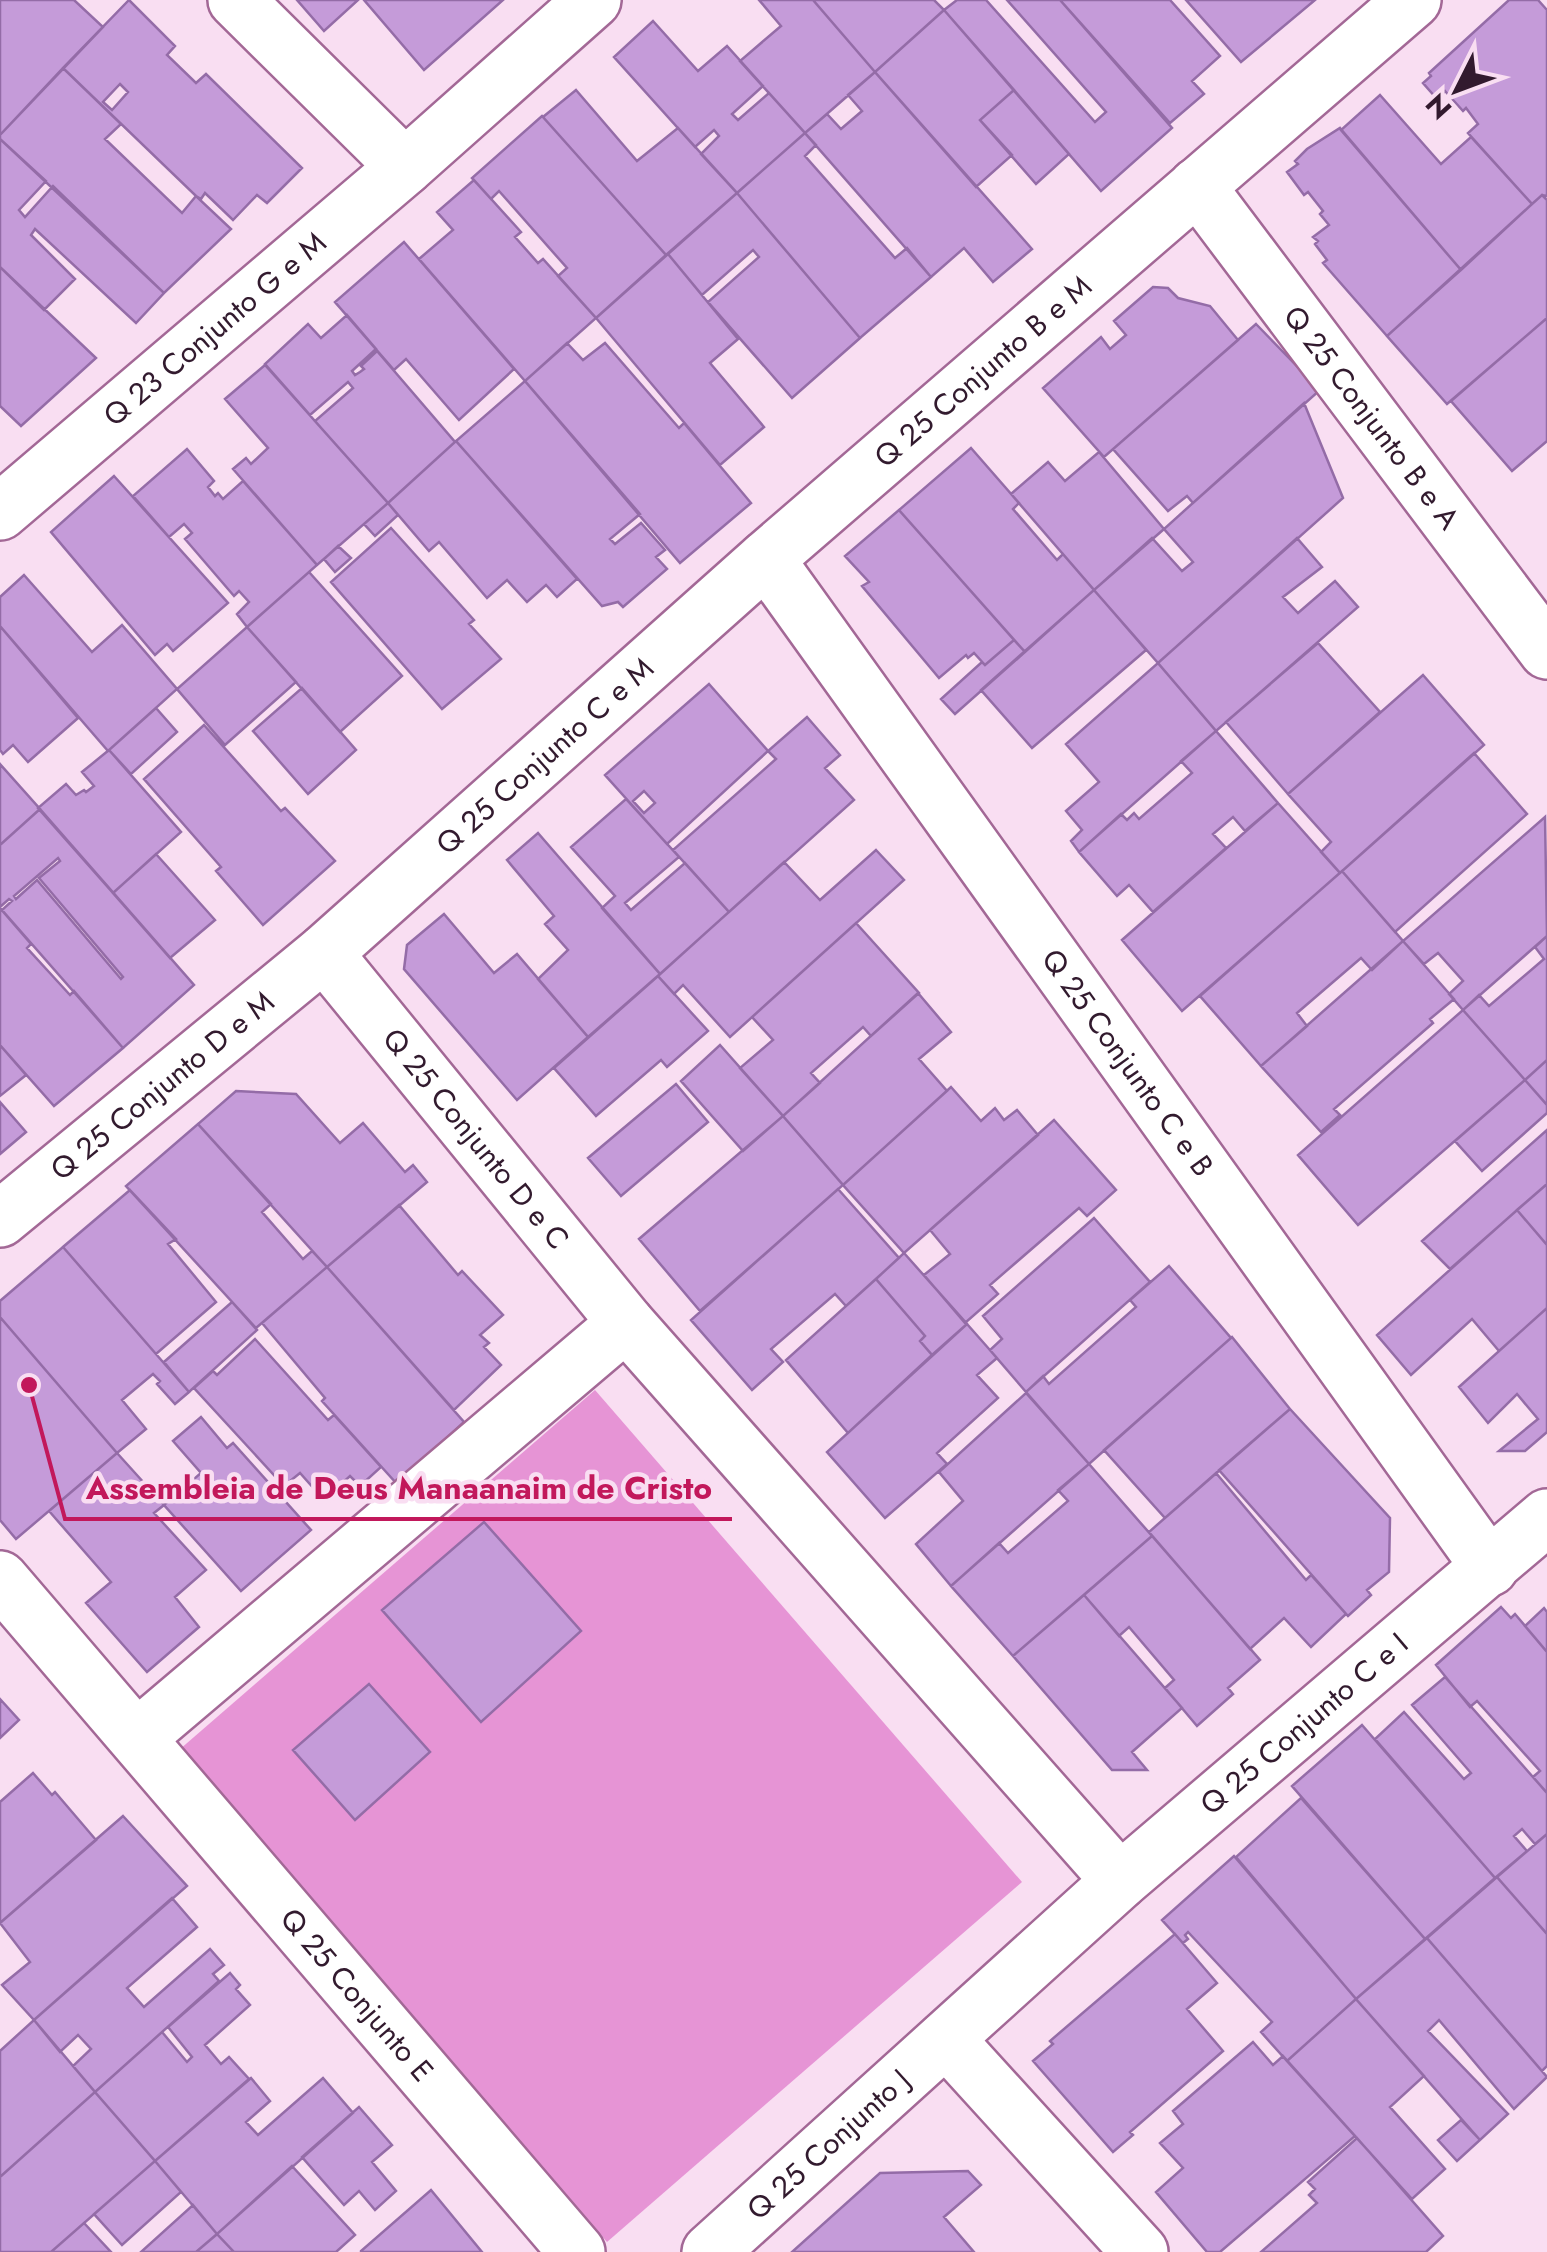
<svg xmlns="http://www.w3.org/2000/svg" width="1547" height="2252" font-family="Jost,sans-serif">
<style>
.green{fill:#e694d5}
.building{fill:#c59bd9;stroke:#946ca7;stroke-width:2.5;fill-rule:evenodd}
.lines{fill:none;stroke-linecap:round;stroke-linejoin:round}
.minor-casing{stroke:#a36896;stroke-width:60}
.minor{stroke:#fff;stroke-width:55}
.labels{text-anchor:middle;stroke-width:9;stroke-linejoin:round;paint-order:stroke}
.street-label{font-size:30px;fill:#321a2e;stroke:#f9def2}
.leader{fill:none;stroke:#c2185b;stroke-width:4}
.callout-dot{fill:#c2185b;stroke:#f9def2;stroke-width:4}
.callout-label{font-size:32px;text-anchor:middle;font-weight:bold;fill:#c2185b;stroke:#f9def2;stroke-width:9;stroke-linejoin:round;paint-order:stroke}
</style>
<rect width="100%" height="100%" fill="#f9def2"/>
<path class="green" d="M595 1390 1022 1882 607 2242 179 1750Z"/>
<path class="building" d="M0 0H74L103 27 0 135Z
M129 0 175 46 167 55 196 83 206 74 302 168 267 203 257 195 233 220 205 193 201 199 196 196 63 68ZM120 84 128 92 112 110 103 102Z
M297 0H358L324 31Z
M364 0H503L424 70Z
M759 0H813L875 72 805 133 740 61 781 26Z
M813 0H934L944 10 875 72Z
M986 0 1095 122 1106 112 1007 0H1060L1172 128 1101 191 944 10 957 0Z
M1060 0H1170L1220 56 1192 81 1204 94 1170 123Z
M1186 0H1315L1241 62Z
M1509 0H1538L1547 10V196L1542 195 1532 204 1468 133 1478 124 1466 108 1463 111 1445 91 1437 99 1423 83 1431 76 1429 73Z
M944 10 1014 90 980 120 1012 155 976 187 875 72Z
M653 21 698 71 727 46 763 86 732 114 738 120 769 93 805 133 737 193 701 154 719 136 714 130 695 147 614 57Z
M63 68 121 124 105 139 182 213 196 196 231 229 164 293 0 139V135Z
M875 72 1032 249 993 282 964 248 931 277 805 133 827 114 841 129 862 111 848 95Z
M576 90 637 161 678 128 737 193 666 255 543 117Z
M1014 90 1069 154 1036 184 980 120Z
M1380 95 1441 164 1471 137 1532 204 1461 270 1341 130Z
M542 116 666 255 596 318 558 276 567 268 499 191 491 199 472 178Z
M1340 128 1461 270 1387 336 1323 263 1327 260 1315 244 1318 241 1313 237 1329 225 1320 214 1323 211 1308 192 1304 195 1287 172 1298 164 1295 161 1307 149Z
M805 133 816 145 805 156 895 258 907 248 931 277 860 338 737 193Z
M0 139 46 181 19 210 25 217 53 186 164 293 136 323 35 229 31 235 75 279 44 310 0 267Z
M474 180 521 232 515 237 538 263 543 259 596 318 525 381 419 259 453 230 437 212Z
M737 193 860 338 792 398 708 302 759 257 753 250 702 295 668 254Z
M1542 195 1547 200V318L1447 404 1387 336Z
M404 242 514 369 459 420 406 359 394 370 335 302Z
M668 254 738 339 710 363 764 427 720 465 596 318Z
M0 267 96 358 21 426 0 406Z
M1153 287 1168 288 1178 298 1210 306 1238 340 1104 457 1043 388 1101 337 1110 349 1126 335 1114 321Z
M347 315 376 349 352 371 355 375 360 372 364 369 361 366 377 351 455 442 388 503 315 421 353 388 348 382 310 415 265 364 308 324 321 338Z
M1547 318V441L1512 471 1451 401Z
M1256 324 1320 390 1193 503 1187 496 1168 511 1113 449Z
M567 343 583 360 605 343 679 428 684 423 751 503 680 563 525 381Z
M265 365 388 503 317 565 233 469 246 458 251 464 268 448 225 399Z
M525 381 640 514 610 539 615 544 641 523 665 550 656 557 667 569 623 607 618 602 602 606 456 441Z
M1304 403 1343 498 1158 663 1094 590 1152 538 1182 571 1193 562 1164 529Z
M456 441 577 579 557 597 546 585 527 602 507 580 487 598 439 542 429 551 388 503Z
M971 448 1019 503 1013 509 1057 560 1063 554 1094 590 1025 652 899 510Z
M187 449 214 481 208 487 215 496 218 493 223 499 243 481 317 565 247 627 237 614 249 602 239 591 234 596 185 539 192 533 184 524 169 537 133 496Z
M1099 452 1164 529 1094 590 1011 494 1048 462 1065 481Z
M114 476 228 603 173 651 167 644 155 655 51 532Z
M388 503 398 515 375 536 364 524Z
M899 510 1014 640 985 665 974 653 968 658 966 655 939 678 862 586 869 582 845 556Z
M391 528 474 620 469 624 501 659 442 709 331 582Z
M1297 538 1322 567 1283 597 1298 613 1335 581 1358 607 1216 731 1158 663Z
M338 546 351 558 335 572 324 559Z
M309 572 402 676 340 732 247 627Z
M24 575 92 652 122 625 177 689 108 751 0 626V597Z
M1094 590 1146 650 1032 748 981 690Z
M0 626 78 718 28 762 13 745 3 754 0 750Z
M247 627 296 682 225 745 177 689Z
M1014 640 1025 652 955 714 941 699 982 662 985 665Z
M1318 643 1380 712 1288 794 1226 722Z
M1158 663 1216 731 1079 852 1071 841 1082 830 1066 811 1099 782 1066 744Z
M1423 675 1484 745 1340 873 1321 852 1331 842 1288 794Z
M709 684 768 751 667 844 605 775ZM644 791 655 803 644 813 633 801Z
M302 688 356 750 308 794 253 731Z
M156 708 177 732 131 774 109 750Z
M807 717 840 755 825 768 854 800 729 912 673 850 776 759 768 751Z
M204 725 281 811 285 808 335 861 263 925 216 871 221 867 144 779Z
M1216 731 1278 803 1245 831 1233 817 1213 834 1226 848 1153 912 1129 885 1117 896 1079 852 1121 814 1127 820 1134 813 1139 819 1192 773 1181 761Z
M109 750 181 832 113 893 38 808 66 784 76 795 84 790 86 792 94 786 82 772Z
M1474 753 1527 814 1395 932 1342 871Z
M0 764 40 809 0 845Z
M626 799 679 857 625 903 631 910 685 863 729 912 660 974 602 908 615 896 571 847Z
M1278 803 1340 873 1182 1011 1122 940Z
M40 809 194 985 123 1048 2 910 12 901 9 899 0 907V845ZM58 858 60 861 39 878 123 977 121 979 37 880 16 899 14 896Z
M1545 817 1547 936 1463 1010 1449 994 1463 981 1438 953 1424 964 1403 941Z
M538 833 660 974 588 1037 538 979 568 950 545 924 554 916 507 860Z
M876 850 904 880 730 1037 683 985 674 994 658 976 784 862 820 900Z
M156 854 215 920 170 958 113 893Z
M1342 871 1403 941 1372 970 1361 958 1297 1013 1307 1026 1261 1066 1200 996Z
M0 908 31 944 27 948 70 995 74 991 123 1048 54 1106 0 1045Z
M444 914 494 973 517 954 588 1037 517 1100 404 969 407 945Z
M856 923 919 993 871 1036 863 1027 811 1073 820 1083 783 1116 740 1068 773 1040 752 1017Z
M1547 936V1060L1525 1080 1463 1010 1479 995 1489 1006 1544 959 1535 947Z
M1403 941 1454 999 1430 1019 1433 1023 1334 1109 1340 1115 1321 1132 1261 1066Z
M658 976 708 1031 667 1067 661 1060 596 1116 554 1068Z
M918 993 951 1032 919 1059 947 1091 843 1185 783 1116Z
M1463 1010 1525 1080 1358 1225 1298 1155Z
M0 1045 26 1075 0 1096Z
M720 1045 783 1116 743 1151 681 1081Z
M1547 1060V1105L1525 1080Z
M1525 1080 1547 1105V1113L1482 1171 1455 1141Z
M676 1084 708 1122 621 1196 588 1158Z
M951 1087 981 1121 995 1108 1004 1120 1017 1110 1038 1135 904 1253 843 1185Z
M236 1091 296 1094 340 1143 363 1123 405 1172 413 1165 427 1182 327 1267 198 1124Z
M0 1102 26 1132 0 1154Z
M783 1116 843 1185 700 1311 639 1239Z
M1054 1120 1116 1190 1087 1216 1079 1208 990 1285 998 1294 965 1323 924 1275 950 1254 930 1230Z
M198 1124 271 1204 262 1212 303 1259 312 1251 327 1267 256 1328 126 1186Z
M1547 1130V1184L1450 1269 1422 1241Z
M1547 1184V1245L1517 1210Z
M838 1189 899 1258 846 1306 835 1294 771 1349 783 1362 752 1390 691 1320Z
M130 1190 176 1239 168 1244 216 1302 156 1354 63 1247Z
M399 1205 458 1275 462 1271 503 1315 480 1335 489 1343 484 1347 501 1365 454 1410 327 1267Z
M1517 1210 1547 1245V1308L1499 1351 1472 1319 1411 1375 1377 1335Z
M1094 1218 1150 1282 1026 1392 990 1350 1002 1339 983 1316Z
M63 1247 189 1392 175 1404 157 1384 160 1381 153 1374 122 1400 146 1429 117 1453 0 1317V1301Z
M904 1253 967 1324 932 1355 920 1341 925 1336 876 1279Z
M1169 1266 1231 1338 1089 1464 1026 1392 1043 1376 1049 1384 1136 1307 1130 1300Z
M327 1267 464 1422 397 1484 322 1401 325 1398 262 1323Z
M876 1279 925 1336 920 1341 932 1355 848 1433 786 1360Z
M232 1302 257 1330 189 1392 164 1362Z
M1547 1308V1432L1525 1451H1499L1538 1419 1517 1394 1488 1423 1459 1387Z
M0 1317 117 1453 16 1539 0 1520Z
M967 1324 997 1358 977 1375 998 1398 937 1453 947 1464 885 1518 827 1452Z
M1232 1337 1290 1409 1165 1518 1104 1450Z
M255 1339 328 1420 334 1415 381 1467 360 1486 350 1476 324 1500 300 1473 284 1486 194 1388 213 1371 217 1375Z
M1026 1393 1089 1464 951 1586 916 1544 963 1501 939 1472Z
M1290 1409 1390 1518 1389 1572 1367 1590 1371 1595 1348 1616 1219 1470Z
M201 1417 227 1448 233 1443 311 1530 241 1591 164 1505 201 1473 173 1441Z
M117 1453 164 1505 154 1513 206 1570 175 1597 199 1627 147 1672 86 1603 111 1582 49 1511Z
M1089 1464 1152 1536 1013 1656 951 1586 999 1543 1008 1553 1068 1501 1058 1490Z
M1216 1473 1306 1580 1311 1575 1346 1614 1311 1647 1284 1618 1250 1649 1149 1532Z
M484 1522 581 1631 481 1722 382 1610Z
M1152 1536 1260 1660 1228 1688 1233 1694 1197 1726 1165 1688 1174 1680 1129 1627 1119 1636 1084 1595Z
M1084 1595 1182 1708 1132 1752 1147 1770H1112L1013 1656Z
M1501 1607 1511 1618 1515 1614 1547 1652V1793L1533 1777 1540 1771 1477 1701 1470 1707 1436 1665Z
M1544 1608 1547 1612V1652L1525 1626Z
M1445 1677 1547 1793V1834L1535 1844 1522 1829 1514 1836 1527 1851 1495 1878 1375 1739 1404 1712 1464 1779 1471 1773 1412 1705Z
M369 1684 430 1752 355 1820 293 1750Z
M0 1699 19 1720 0 1738Z
M1362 1725 1495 1878 1425 1939 1292 1786Z
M33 1773 52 1795 55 1792 96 1840 0 1923V1802Z
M1301 1798 1425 1939 1356 1999 1236 1857Z
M123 1816 187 1886 34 2020 2 1985 30 1962 0 1923Z
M1547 1834V1934L1497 1877Z
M1234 1856 1356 1999 1287 2061 1261 2032 1272 2022 1188 1932 1185 1935 1188 1939 1183 1943 1162 1920Z
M1497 1877 1547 1934V2066L1542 2071 1427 1938Z
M172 1898 197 1927 127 1988 144 2007 210 1949 224 1965 213 1974 219 1981 95 2092 73 2066 91 2049 78 2035 60 2052 34 2020Z
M1175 1934 1217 1983 1187 2009 1223 2051 1130 2132 1133 2135 1113 2152 1033 2061 1053 2044 1050 2041Z
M1427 1938 1547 2077 1514 2109 1439 2020 1428 2031 1508 2114 1480 2140 1356 1999Z
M230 1973 240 1985 236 1989 250 2005 205 2045 221 2064 229 2057 249 2079 155 2161 95 2092 162 2032 187 2062 192 2057 168 2027Z
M1356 1999 1424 2076 1390 2107 1445 2169 1412 2199 1287 2061Z
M34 2020 95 2092 0 2177V2051Z
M1253 2042 1273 2065 1283 2056 1355 2136 1220 2252H1207L1156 2192 1183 2168 1160 2143 1183 2124 1173 2111Z
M251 2078 270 2101 246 2122 258 2135 323 2078 353 2113 217 2234 155 2161Z
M95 2092 155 2161 51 2252H0V2177Z
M359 2107 392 2145 372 2162 396 2191 375 2210 359 2191 344 2205 302 2157Z
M1461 2120 1480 2140 1457 2161 1438 2140Z
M1357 2138 1443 2236 1426 2252H1261L1317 2203 1309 2195 1315 2189 1308 2182Z
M155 2161 181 2192 122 2245 94 2214Z
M292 2166 355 2235 336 2252H234L217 2234Z
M968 2171 981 2185 944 2217 974 2252H792L880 2173Z
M431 2190 482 2252H361V2251Z
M193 2205 217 2234 196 2252H141Z
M84 2223 111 2252H51Z
M217 2234 234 2252H196L216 2235Z"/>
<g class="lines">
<defs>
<g id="minor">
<path d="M236 0 405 167"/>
<path id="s1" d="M1197 186 1547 651"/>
<path id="s2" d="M0 512 405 167 593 0"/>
<path id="s3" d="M766 559 1490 1568"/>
<path id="s4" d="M324 953 626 1323 1120 1881"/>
<path id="s5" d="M0 1219 324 953 766 559 1413 0"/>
<path id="s6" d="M0 1579 577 2252"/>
<path d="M138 1737 626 1323"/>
<path d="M946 2039 1140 2252"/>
<path id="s7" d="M710 2252 1120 1881 1547 1517"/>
</g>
</defs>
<use href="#minor" class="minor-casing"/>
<use href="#minor" class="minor"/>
</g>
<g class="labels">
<g class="street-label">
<text dy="10" stroke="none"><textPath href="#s2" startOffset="282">Q 23 Conjunto G e M</textPath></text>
<text dy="10" stroke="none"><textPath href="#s5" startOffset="1298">Q 25 Conjunto B e M</textPath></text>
<text dy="10" stroke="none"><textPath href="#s1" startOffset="290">Q 25 Conjunto B e A</textPath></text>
<text dy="10" stroke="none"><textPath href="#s5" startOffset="715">Q 25 Conjunto C e M</textPath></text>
<text dy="10" stroke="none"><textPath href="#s3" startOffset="620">Q 25 Conjunto C e B</textPath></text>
<text dy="10" stroke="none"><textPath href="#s5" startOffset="210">Q 25 Conjunto D e M</textPath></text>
<text dy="10" stroke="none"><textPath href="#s4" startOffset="240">Q 25 Conjunto D e C</textPath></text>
<text dy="10" stroke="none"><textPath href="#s7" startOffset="795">Q 25 Conjunto C e I</textPath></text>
<text dy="10" stroke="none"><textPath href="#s6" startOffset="548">Q 25 Conjunto E</textPath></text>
<text dy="10" stroke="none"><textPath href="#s7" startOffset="160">Q 25 Conjunto J</textPath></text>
</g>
</g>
<path class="leader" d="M29 1385L65 1519H732"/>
<circle class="callout-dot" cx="29" cy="1385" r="10"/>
<g class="callout-label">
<text x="399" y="1499">Assembleia de Deus Manaanaim de Cristo</text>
</g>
<g transform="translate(1457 90) rotate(228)" stroke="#f9def2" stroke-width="8" paint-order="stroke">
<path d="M0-8L18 38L0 25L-18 38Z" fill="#321a2e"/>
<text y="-15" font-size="28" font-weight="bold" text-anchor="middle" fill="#321a2e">N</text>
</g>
</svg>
